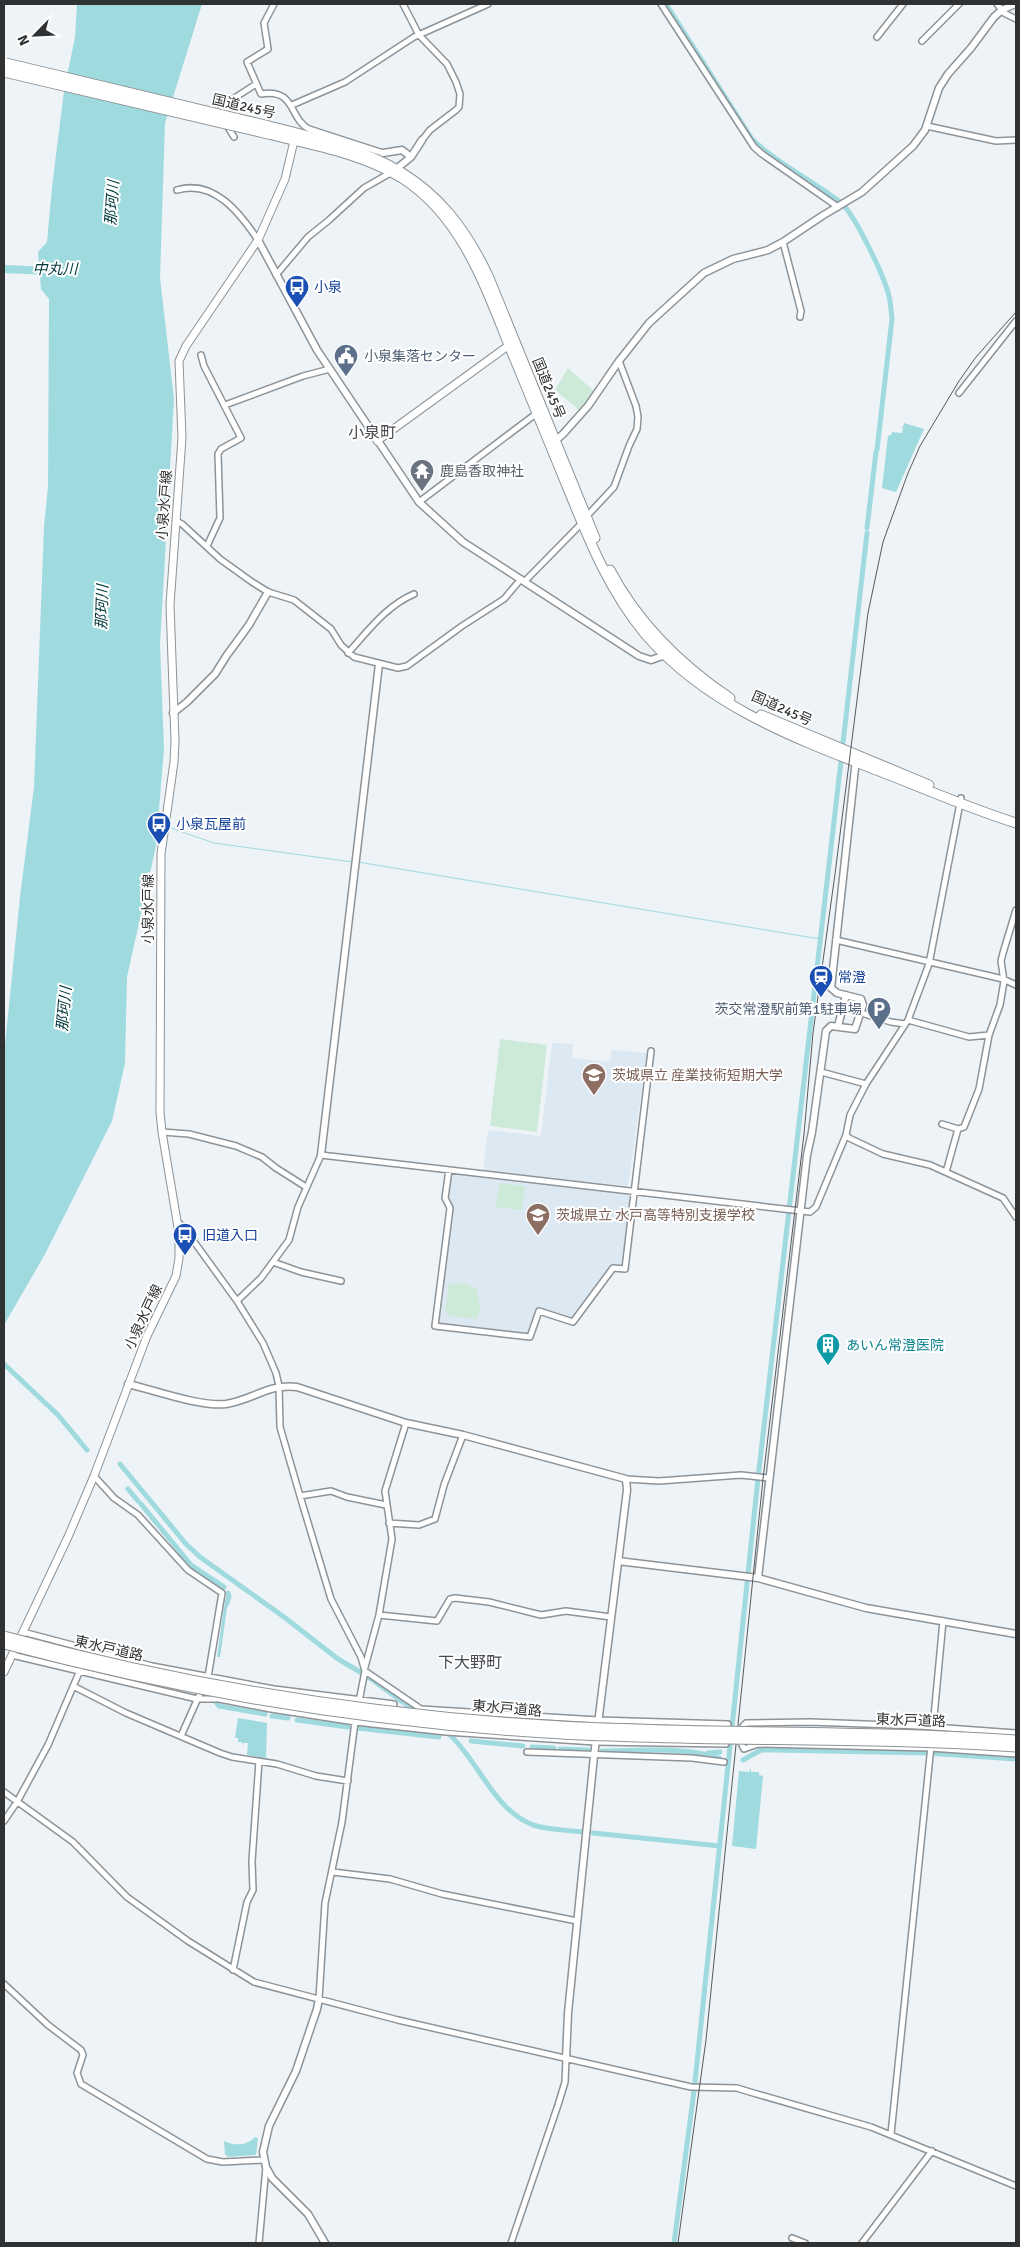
<svg xmlns="http://www.w3.org/2000/svg" width="1020" height="2247" font-family="Signika,'Noto Sans JP',sans-serif">
<style>
.built{fill:#dce8f2}
.green{fill:#cdead9}
.water{fill:#9fdade}
.lines{fill:none;stroke-linecap:round;stroke-linejoin:round}
.stream{stroke:#9fdade;stroke-width:1}
.canal{stroke:#9fdade;stroke-width:5}
.river{stroke:#9fdade;stroke-width:8}
.minor-casing{stroke:#8e9397;stroke-width:8}
.tertiary-casing{stroke:#8e9397;stroke-width:9}
.secondary-casing{stroke:#8e9397;stroke-width:9}
.trunk-casing{stroke:#8e9397;stroke-width:11}
.minor{stroke:#fff;stroke-width:5}
.tertiary{stroke:#fff;stroke-width:6}
.secondary{stroke:#fff;stroke-width:7}
.trunk{stroke:#fff;stroke-width:9}
.rail{stroke:#585a5c;stroke-width:1}
.trunk-bridge-casing{stroke:#8e9397;stroke-width:11;stroke-linecap:butt}
.motorway-bridge-casing{stroke:#8e9397;stroke-width:11;stroke-linecap:butt}
.trunk-bridge{stroke:#fff;stroke-width:9}
.motorway-bridge{stroke:#fff;stroke-width:9}
.labels{text-anchor:middle;stroke-width:4;stroke-linejoin:round;paint-order:stroke}
.street-label{font-size:14px;fill:#2f3132;stroke:#fff}
.transit-label{font-size:14px;fill:#164399;stroke:#fff;text-anchor:start}
.service-label{font-size:14px;fill:#4e5e75;stroke:#fff;text-anchor:start}
.worship-label{font-size:14px;fill:#5b616d;stroke:#fff;text-anchor:start}
.education-label{font-size:14px;fill:#785e54;stroke:#fff;text-anchor:start}
.culture-label{font-size:14px;fill:#0d838f;stroke:#fff;text-anchor:start}
.water-label{font-size:15px;font-style:italic;fill:#00393d;stroke:#fff}
.quarter-label{font-size:16px;fill:#474b4f;stroke:#fff}
</style>
<rect width="100%" height="100%" fill="#edf3f7"/>
<path class="built" d="M552 1043 573 1044 572 1058 610 1062 612 1050 647 1053 628 1186 483 1171 488 1130 541 1136Z
M453 1172 629 1193 631 1197 624 1264 621 1267 611 1266 572 1319 537 1308 528 1333 526 1335 439 1323 453 1207 449 1197 450 1174Z"/>
<path class="green" d="M568 368 595 392 580 411 555 390Z
M500 1039 547 1045 537 1132 490 1126Z
M499 1183 525 1186 522 1210 496 1207Z
M463 1283 477 1289 480 1307 477 1319 450 1316 445 1310 449 1284Z"/>
<path class="water" d="M77 4H202L165 123 160 278 174 399 160 644 164 748 156 846 127 977 125 1063 112 1121 44 1256 4 1325V1055L20 897 34 787 44 527 48 487 49 299 41 289 38 252 47 242 52 187 64 91 75 37Z
M904 423 924 429 896 492 882 488 888 436 891 435 892 432 902 433 903 428 900 427H903Z
M228 1596H231L227 1608 220 1657H217L224 1607Z
M238 1718 267 1723 266 1758 247 1755 248 1743H243L242 1746V1742H238V1738H235Z
M751 1768V1772H759V1775L763 1776 756 1849 732 1846 739 1771 749 1772Z
M255 2137 258 2138 256 2155 227 2157V2155H225L224 2141C234 2146 247 2146 255 2137Z"/>
<g class="lines">
<path class="stream" d="M168 827 214 843 352 862
M358 862 820 939"/>
<path class="canal" d="M666 4 752 139C778 164 811 180 840 202 855 214 884 276 889 296 891 304 891 312 892 319L877 450
M867 528 876 452
M843 743 867 533
M4 1364 58 1415 87 1450
M120 1464 186 1544 200 1557 284 1617 338 1659 367 1676 418 1713
M128 1489 138 1501
M141 1504 191 1565 224 1587
M227 1603 229 1596 228 1593
M216 1702 219 1706 265 1714
M272 1716 288 1718
M297 1720 348 1727
M357 1728 439 1737
M450 1735C479 1762 494 1810 533 1825 549 1830 566 1830 583 1832
M471 1741 523 1746
M532 1747 554 1748
M560 1749 589 1750
M602 1751C638 1751 685 1746 719 1758
M708 1753 720 1752
M743 1760 761 1750H775L926 1753 1016 1759
M593 1833 720 1846
M674 2243 694 2091 758 1478 841 761"/>
<path class="river" d="M4 269 50 271"/>
<defs>
<path id="minor" d="M274 4 264 23 268 49 247 62 261 94C296 88 289 119 309 129L383 153
M403 4 419 35 447 64 456 82 460 94 459 107 456 110 430 130 422 140
M661 4 754 147 762 154 838 207
M997 4 1004 13 1016 19
M877 37 903 4
M922 41 959 4
M292 105 345 82 414 37 488 4
M220 114 222 106 256 84
M226 124 234 137
M927 126 996 141 1016 140
M177 190C214 179 240 213 258 240
M783 242 801 311 800 317
M276 275 308 237 329 220 364 188 392 172
M201 355 204 366 241 438 221 449 218 454 220 518 207 546
M959 393 1016 321
M225 405 303 376 330 369
M419 502 537 413
M587 516 614 487 629 446 637 429 638 417 636 406 619 361
M176 521 182 524 220 559 252 582 268 592 294 600 331 629 341 645 354 657 398 668 407 666 462 626 504 599 521 579
M525 581 582 523
M348 653C368 631 386 606 414 594
M836 940 1003 979 1016 985
M861 1013 891 1022 905 1024
M908 1020 969 1037 989 1035
M821 1072 866 1084 850 1115 846 1135 849 1138 883 1154 930 1165 1003 1198 1016 1217
M866 1084 908 1020 929 964 961 798
M942 1124 958 1129 964 1127 979 1089 989 1035 1000 1005 1004 981 1001 961 1003 953 1016 910
M162 1132 189 1134 236 1146 262 1157 276 1168 306 1187
M449 1170 445 1198 450 1208 435 1326 530 1337 539 1311 573 1322 613 1268 625 1269 651 1051
M946 1172 958 1129
M178 1222 187 1232 237 1301 263 1343 276 1373 279 1386 280 1427 300 1496 331 1599 361 1657 365 1671 355 1722 342 1822 325 1903 319 1999
M273 1262 301 1272 341 1281
M237 1301 261 1278 289 1240 298 1207 321 1155 810 1212 816 1207 846 1135
M94 1476 114 1498 138 1515 188 1570 222 1593 208 1677
M626 1479 659 1481 741 1475 768 1478
M300 1496 331 1491 347 1497 386 1505
M389 1523 419 1525 435 1519 444 1485 463 1435
M379 1615 437 1621 450 1599 455 1598 489 1602 541 1615 566 1611 611 1617
M23 1632 152 1666 274 1689 394 1704 393 1712
M12 1655 197 1699H219L271 1709 355 1722 446 1732 595 1742 726 1744
M365 1667 379 1615 392 1539 385 1491 406 1423
M365 1671 421 1709 598 1720 728 1724
M73 1686 126 1713 220 1753 232 1757 277 1764 316 1776 348 1781
M1016 1733 919 1726 810 1722 746 1723 743 1726 741 1743 744 1749 758 1744 930 1748 1016 1754
M181 1736 202 1689
M932 1738 943 1621
M527 1752 692 1758 724 1762
M4 1792 73 1842 127 1897 188 1941 254 1982 398 2020 691 2087 737 2088 750 2092 871 2127 1016 2186
M4 1821 17 1802 48 1745 81 1668
M333 1872 390 1879 442 1894 577 1921
M233 1970 247 1902 253 1890 252 1861 259 1761
M4 1984 48 2025 81 2050 83 2055 77 2073 81 2084 207 2159 223 2162 263 2160
M891 2134 931 1746
M792 2238 805 2243
M259 2243 266 2167
M511 2243 558 2105 565 2082 566 2059
M862 2243 932 2151"/>
<path id="tertiary" d="M383 153 402 150 411 157
M395 170 411 157 422 140
M258 240 317 350 419 502 463 542 639 656 651 660 668 654
M553 443 563 434 588 406 619 361 649 323 704 273 733 259 768 250 783 242 822 216 862 192 913 146 925 130 939 88 948 74 971 48 994 17 1002 10 1015 4
M173 713 187 702 215 674 227 655 249 625 268 592
M838 1026 846 995
M321 1155 379 664
M128 1384C154 1390 200 1407 226 1404 252 1400 270 1383 297 1387L406 1423 463 1435 626 1479 627 1490 594 1756 568 2013 566 2059
M618 1561 758 1578 866 1608 1016 1634
M758 1578 807 1155 812 1132 826 1031 831 1026 855 1029 863 1005 861 999 837 993 831 988 856 759
M319 1999 317 2009 296 2071 269 2126 263 2152 266 2167 272 2178 308 2214 325 2243"/>
<path id="secondary" d="M377 441 512 343
M4 1672 68 1537 94 1476 147 1336 176 1276 179 1258V1233L162 1132 160 1112 161 854 174 762 175 741 170 605 182 438 179 361 186 346 258 240 285 179 294 141"/>
<path id="trunk" d="M269 126C376 152 440 172 489 278L595 538
M268 134C313 145 361 153 402 178 461 216 484 283 509 345 528 392 548 439 567 486 588 538 609 591 646 635 708 707 797 739 884 773 928 790 971 809 1016 823
M610 570C638 623 681 665 730 698
M761 715 929 785"/>
</defs>
<use href="#minor" class="minor-casing"/>
<use href="#tertiary" class="tertiary-casing"/>
<use href="#secondary" class="secondary-casing"/>
<use href="#trunk" class="trunk-casing"/>
<use href="#minor" class="minor"/>
<use href="#tertiary" class="tertiary"/>
<use href="#secondary" class="secondary"/>
<use href="#trunk" class="trunk"/>
<path class="rail" d="M678 2243 706 2040 763 1479 804 1134 813 1033 835 874 868 613 883 542 908 473 920 446 959 381 976 357 1016 312"/>
<defs>
<path id="trunk-bridge" d="M6 63 269 126
M4 72 268 134"/>
<path id="motorway-bridge" d="M4 1636C180 1684 362 1714 545 1725 702 1735 859 1729 1016 1740
M4 1644C180 1691 362 1722 545 1733 702 1743 859 1736 1016 1747"/>
</defs>
<use href="#trunk-bridge" class="trunk-bridge-casing"/>
<use href="#motorway-bridge" class="motorway-bridge-casing"/>
<use href="#trunk-bridge" class="trunk-bridge"/>
<use href="#motorway-bridge" class="motorway-bridge"/>
</g>
<defs>
<symbol id="bus-pin" viewBox="-11 -11 22 30"><path d="M0 17L-7.5 6A9.5 9.5 0 1 1 7.5 6Z" fill="#1a4fb4" stroke="#fff"/><path d="M-5-6H5V4H4V6H2V4H-2V6H-4V4H-5ZM-3.5-4V0h7V-4ZM-3.5 1.2v1.5H-2V1.2ZM2 1.2v1.5H3.5V1.2Z" fill="#fff"/></symbol>
<symbol id="civic-pin" viewBox="-11 -11 22 30"><path d="M0 17L-7.5 6A9.5 9.5 0 1 1 7.5 6Z" fill="#5c6f8a" stroke="#fff"/><path d="M-.6-6.5H3V-4.5H.6V-3L4-1V1h2V6H-6V1h2V-1L-.6-3ZM-1.2 2.5V6h2.4V2.5Z" fill="#fff"/></symbol>
<symbol id="temple-pin" viewBox="-11 -11 22 30"><path d="M0 17L-7.5 6A9.5 9.5 0 1 1 7.5 6Z" fill="#6b7280" stroke="#fff"/><path d="M0-6L5-2H3V0L6.5 2.5H4V6H1.5V3h-3V6H-4V2.5H-6.5L-3 0V-2H-5Z" fill="#fff"/></symbol>
<symbol id="station-pin" viewBox="-11 -11 22 30"><path d="M0 17L-7.5 6A9.5 9.5 0 1 1 7.5 6Z" fill="#1a4fb4" stroke="#fff"/><path d="M-3-6H3Q5-6 5-4V2Q5 4 3 4L4.5 6H3L1.5 4h-3L-3 6H-4.5L-3 4Q-5 4-5 2V-4Q-5-6-3-6ZM-3.5-4v3h7v-3ZM-3.5 1v1.5H-2V1ZM2 1v1.5H3.5V1Z" fill="#fff"/></symbol>
<symbol id="parking-pin" viewBox="-11 -11 22 30"><path d="M0 17L-7.5 6A9.5 9.5 0 1 1 7.5 6Z" fill="#5c6f8a" stroke="#fff"/><path d="M-3.5-5.5H1a3.5 3.5 0 0 1 0 7H-1V5.5H-3.5ZM-1-3.4V-.6H.8a1.4 1.4 0 0 0 0-2.8Z" fill="#fff"/></symbol>
<symbol id="university-pin" viewBox="-11 -11 22 30"><path d="M0 17L-7.5 6A9.5 9.5 0 1 1 7.5 6Z" fill="#8d6e63" stroke="#fff"/><path d="M0-5L7-2L0 1L-7-2ZM-4 1L0 2.5L4 1V4Q0 6-4 4Z" fill="#fff"/></symbol>
<symbol id="school-pin" viewBox="-11 -11 22 30"><path d="M0 17L-7.5 6A9.5 9.5 0 1 1 7.5 6Z" fill="#8d6e63" stroke="#fff"/><path d="M0-5L7-2L0 1L-7-2ZM-4 1L0 2.5L4 1V4Q0 6-4 4Z" fill="#fff"/></symbol>
<symbol id="building-pin" viewBox="-11 -11 22 30"><path d="M0 17L-7.5 6A9.5 9.5 0 1 1 7.5 6Z" fill="#0f9aa8" stroke="#fff"/><path d="M-4-6H4V6H1V3H-1V6H-4ZM-2.5-4.3h1.7v1.8h-1.7ZM.8-4.3h1.7v1.8H.8ZM-2.5-1h1.7V.8h-1.7ZM.8-1h1.7V.8H.8Z" fill="#fff"/></symbol>
</defs>
<g fill-rule="evenodd">
<use href="#bus-pin" x="283" y="273" width="28" height="38"/>
<use href="#civic-pin" x="332" y="342" width="28" height="38"/>
<use href="#temple-pin" x="408" y="457" width="28" height="38"/>
<use href="#bus-pin" x="145" y="810" width="28" height="38"/>
<use href="#station-pin" x="807" y="963" width="28" height="38"/>
<use href="#parking-pin" x="865" y="995" width="28" height="38"/>
<use href="#university-pin" x="580" y="1061" width="28" height="38"/>
<use href="#school-pin" x="524" y="1201" width="28" height="38"/>
<use href="#bus-pin" x="171" y="1221" width="28" height="38"/>
<use href="#building-pin" x="814" y="1331" width="28" height="38"/>
</g>
<g class="labels">
<g class="street-label">
<text transform="translate(244 106) rotate(13)" y="5">国道245号</text>
<text transform="translate(549 388) rotate(68)" y="5">国道245号</text>
<text transform="translate(164 505) rotate(-86)" y="5">小泉水戸線</text>
<text transform="translate(782 708) rotate(24)" y="5">国道245号</text>
<text transform="translate(148 909) rotate(-90)" y="5">小泉水戸線</text>
<text transform="translate(143 1317) rotate(-65)" y="5">小泉水戸線</text>
<text transform="translate(109 1648) rotate(13)" y="5">東水戸道路</text>
<text transform="translate(507 1708) rotate(5)" y="5">東水戸道路</text>
<text transform="translate(911 1720) rotate(2)" y="5">東水戸道路</text>
</g>
<g class="transit-label">
<text x="314" y="292">小泉</text>
<text x="176" y="829">小泉瓦屋前</text>
<text x="838" y="982">常澄</text>
<text x="202" y="1240">旧道入口</text>
</g>
<g class="service-label">
<text x="364" y="361">小泉集落センター</text>
<text x="862" y="1014" text-anchor="end">茨交常澄駅前第1駐車場</text>
</g>
<g class="worship-label">
<text x="440" y="476">鹿島香取神社</text>
</g>
<g class="education-label">
<text x="612" y="1080">茨城県立 産業技術短期大学</text>
<text x="556" y="1220">茨城県立 水戸高等特別支援学校</text>
</g>
<g class="culture-label">
<text x="846" y="1350">あいん常澄医院</text>
</g>
<g class="water-label">
<text transform="translate(112 203) rotate(-86)" y="5">那珂川</text>
<text x="55" y="274">中丸川</text>
<text transform="translate(102 607) rotate(-88)" y="5">那珂川</text>
<text transform="translate(64 1009) rotate(-85)" y="5">那珂川</text>
</g>
<g class="quarter-label">
<text x="372" y="438">小泉町</text>
<text x="470" y="1668">下大野町</text>
</g>
</g>
<rect width="1020" height="2247" fill="none" stroke="#2f3132" stroke-width="10"/>
<g transform="translate(35 35) rotate(246)" stroke="#ffffff" stroke-width="4" paint-order="stroke">
<path d="M0-4L9 19L0 12L-9 19Z" fill="#2f3132"/>
<text y="-8" font-size="14" font-weight="bold" text-anchor="middle" fill="#2f3132">N</text>
</g>
</svg>
